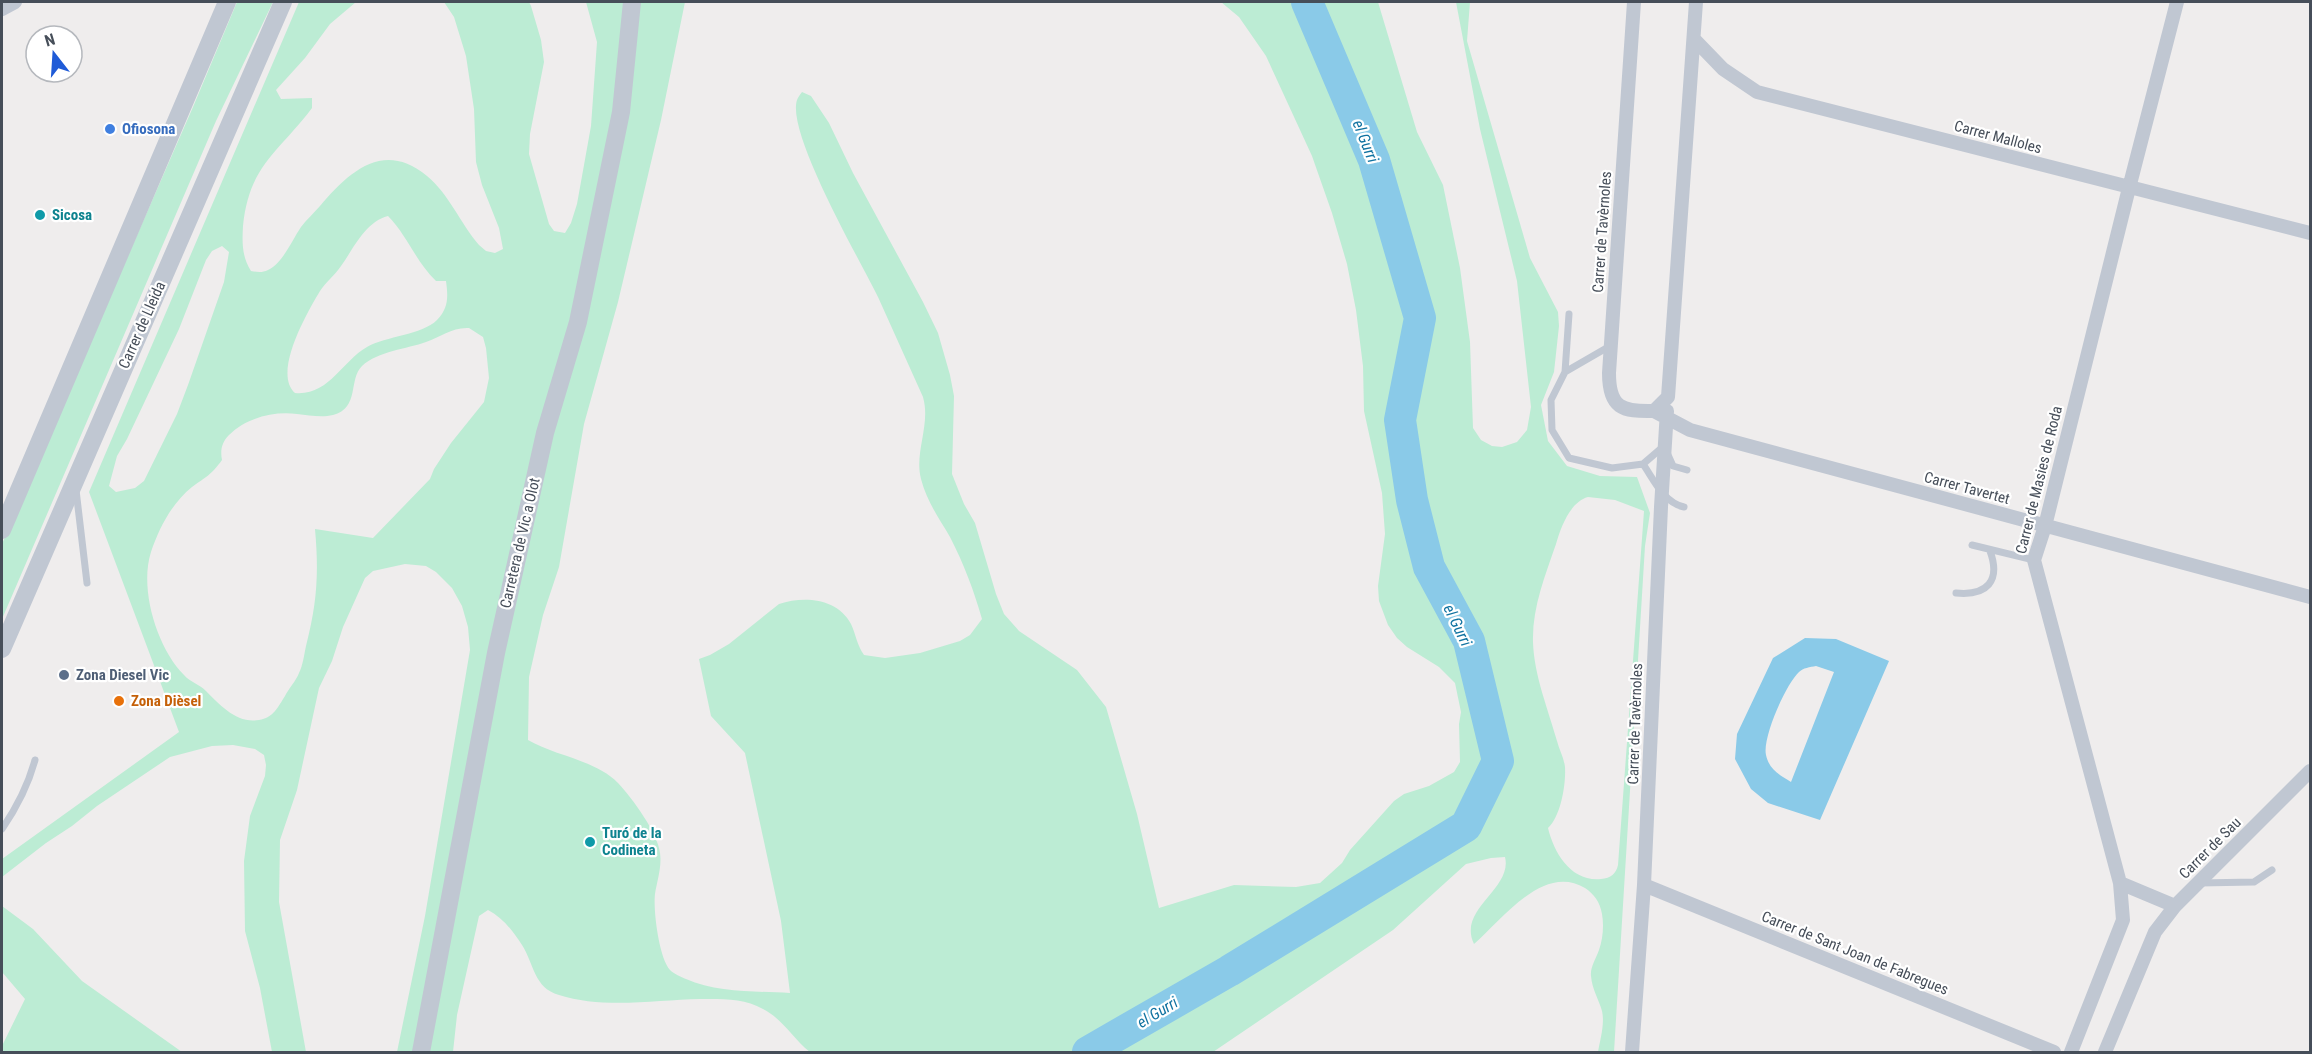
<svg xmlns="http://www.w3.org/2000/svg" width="2312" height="1054" font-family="'Roboto Condensed',sans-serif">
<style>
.green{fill:#bcecd4;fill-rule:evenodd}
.water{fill:#8acae8;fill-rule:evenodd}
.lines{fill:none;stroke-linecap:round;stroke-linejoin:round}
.river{stroke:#8acae8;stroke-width:32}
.service{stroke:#c0c7d2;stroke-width:7}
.minor{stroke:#c0c7d2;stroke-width:14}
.tertiary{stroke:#c0c7d2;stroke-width:18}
.shop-dot{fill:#3f7fe0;stroke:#fff;stroke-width:2}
.culture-dot{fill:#0f9aa8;stroke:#fff;stroke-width:2}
.service-dot{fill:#5c6f8a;stroke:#fff;stroke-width:2}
.food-dot{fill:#e8710a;stroke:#fff;stroke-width:2}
.labels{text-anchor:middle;stroke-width:4.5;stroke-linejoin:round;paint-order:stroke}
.shop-label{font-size:15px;font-weight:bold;fill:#366cbe;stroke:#fff;text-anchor:start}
.street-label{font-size:15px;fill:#464e59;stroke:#fff}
.culture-label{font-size:15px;font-weight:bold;fill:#0d838f;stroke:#fff;text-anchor:start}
.service-label{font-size:15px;font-weight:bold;fill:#4e5e75;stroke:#fff;text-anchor:start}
.food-label{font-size:15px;font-weight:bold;fill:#c56008;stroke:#fff;text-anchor:start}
.water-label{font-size:16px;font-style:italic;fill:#1173a1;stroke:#fff}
</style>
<rect width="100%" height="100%" fill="#efeded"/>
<path class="green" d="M237 2H273L216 121 2 619V544L193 107Z
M299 2H356L330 24 305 58 276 90 281 99 312 98V108C279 152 249 165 243 226 242 243 242 257 251 271 257 272 262 273 268 270 283 263 292 240 301 227 307 219 314 213 320 206 348 173 383 139 427 176 449 194 460 223 479 245L486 251 495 253 503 249 499 228 482 185 476 162 474 109 466 56 454 17 444 2H529L531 6 541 40 544 62 530 134 529 154 549 224 554 231 565 233 571 223 577 204 591 126 597 42 586 2H685L661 120 618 302 584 424 559 567 543 615 529 677 528 740C555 756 596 760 618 783 632 798 658 833 660 853 662 867 657 881 655 894 653 910 659 958 670 970 674 974 681 977 686 979 717 993 757 991 790 993L781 921 745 753 711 716 699 659 710 655 729 644 779 604C804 596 837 598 851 624 856 635 857 645 864 655L885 658 920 653 960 641 970 635 982 619C974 591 964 564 950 537 939 518 927 502 921 479 914 452 931 425 923 397 908 364 893 330 878 297 861 262 786 133 797 100 798 97 800 95 802 92L811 96 829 123 853 173 923 302 938 333 950 375 954 396 952 474 964 504 975 523 996 594 1004 614 1019 631 1077 670 1106 707 1137 814 1159 908 1234 885 1296 887 1320 883 1342 863 1350 850 1394 801 1404 794 1429 786 1454 772 1460 762 1459 724 1461 712 1455 683 1439 667 1407 647 1397 638 1388 625 1379 601 1378 586 1385 534 1382 493 1364 411 1363 366 1356 310 1347 264 1332 213 1312 156 1266 56 1239 17 1221 2H1378L1417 132 1443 185 1460 268 1470 342 1473 428 1481 440 1492 446 1502 447 1517 442 1527 430 1531 407 1517 281 1480 129 1456 2H1470L1467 41 1530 258 1558 312 1559 326 1554 372 1541 405 1548 441 1567 466 1600 476 1637 477 1650 513 1645 546 1614 1052H1598C1600 1040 1605 1024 1602 1011 1599 1000 1592 989 1591 976 1590 967 1596 959 1599 950 1603 939 1604 925 1602 914 1600 902 1594 894 1585 888 1543 863 1502 920 1474 944 1457 909 1513 889 1505 857L1491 858 1466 864 1393 930 1213 1052H810C793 1039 783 1019 763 1009 744 998 722 999 700 999 656 1000 602 1009 559 995 534 988 534 964 522 945 513 931 503 918 488 910L479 916 457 1015 453 1052H397L425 916 470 650 468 627 462 606 452 588 436 572 426 566 405 564 373 571 365 578 343 627 332 661 319 688 297 790 280 840 279 902 306 1052H272L260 988 245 931 244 861 250 816 265 776 266 765 264 755 255 749 233 745 212 746 170 757 97 806 72 826 46 843 2 877V859L179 732 89 492ZM388 216C407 235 416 262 436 281H446C448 296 449 308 437 320 422 335 386 336 367 347 342 361 329 396 295 393 272 373 308 311 320 291 326 282 335 275 341 266 354 248 365 222 388 216ZM222 246 229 252 224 282 188 385 177 414 144 481 135 488 116 492 109 486 117 456 127 439 179 329 206 260 212 251ZM469 328 483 337 486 348 489 378 484 402 451 443 434 469 430 479 373 538 315 529C319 574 317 603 306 646 304 655 303 665 299 673 296 681 289 688 285 696 278 707 273 718 259 720 237 724 220 705 206 691 199 684 190 682 184 675 157 648 139 589 151 552 159 528 172 503 192 487 206 477 211 475 222 460 220 450 222 442 229 435 246 418 273 411 297 414 309 415 321 418 333 415 360 408 348 380 362 366 378 351 407 349 426 342 441 337 452 327 469 328ZM1588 497 1615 500 1644 511 1618 865C1616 874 1611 878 1601 879 1571 882 1554 853 1548 828 1561 816 1566 784 1565 767 1564 758 1559 749 1557 741 1548 709 1534 675 1533 642 1532 608 1545 576 1556 544 1561 527 1570 502 1588 497Z
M2 906 33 929 82 981 182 1052H2V1046L25 999 2 972Z"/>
<path class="water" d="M1805 638 1836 639 1889 661 1820 820 1768 803 1751 789 1735 759 1737 734 1773 658ZM1816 666 1834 672 1791 782C1779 775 1769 769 1766 755 1762 738 1786 684 1799 672 1803 668 1810 667 1816 666Z"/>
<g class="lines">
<path class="river" d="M1088 1052 1229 971 1466 826 1498 761 1469 641 1429 567 1412 500 1400 420 1420 318 1374 160 1307 2"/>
<path class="service" d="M1610 346 1565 372 1551 400 1552 430 1569 458 1612 468 1643 464C1654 480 1664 503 1684 507
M1565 372 1569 314
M1643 464 1664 446 1673 466 1687 470
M76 490 87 583
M1972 545 2034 560
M1956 593C1987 596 2001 581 1990 551
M2 829C17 807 28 786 35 760
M2199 883 2254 882 2272 870"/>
<path class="minor" d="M1634 2 1609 373C1609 408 1622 412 1654 411L1668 397 1696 2
M2 9 15 2
M1694 39 1723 69 1757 92 2310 233
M1654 411 1690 430 2310 597
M2120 883 2175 906
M1644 885 2054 1052
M1632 1052 1644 885 1661 507 1667 411
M2071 1052 2123 920 2120 883 2034 560 2045 526 2129 188 2177 2
M2105 1052 2155 932 2175 906 2310 771"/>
<path class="tertiary" d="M2 530 227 2
M2 649 283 2
M421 1052 496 653 545 433 578 322 621 112 632 2"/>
</g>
<circle class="shop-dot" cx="110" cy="129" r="6"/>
<g class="culture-dot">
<circle cx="40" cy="215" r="6"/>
<circle cx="590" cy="842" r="6"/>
</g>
<circle class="service-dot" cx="64" cy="675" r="6"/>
<circle class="food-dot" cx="119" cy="701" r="6"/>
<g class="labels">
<g class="shop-label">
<text x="122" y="134">Ofiosona</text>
</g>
<g class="street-label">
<text transform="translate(1998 137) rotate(15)" y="5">Carrer Malloles</text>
<text transform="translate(1602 232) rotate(-86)" y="5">Carrer de Tavèrnoles</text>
<text transform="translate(142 325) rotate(-66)" y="5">Carrer de Lleida</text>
<text transform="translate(2039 480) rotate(-76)" y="5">Carrer de Masies de Roda</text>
<text transform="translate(1967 488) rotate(15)" y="5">Carrer Tavertet</text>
<text transform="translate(520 543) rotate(-77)" y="5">Carretera de Vic a Olot</text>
<text transform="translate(1635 724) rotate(-88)" y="5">Carrer de Tavèrnoles</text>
<text transform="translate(2210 848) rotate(-45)" y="5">Carrer de Sau</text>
<text transform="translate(1855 953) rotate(22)" y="5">Carrer de Sant Joan de Fabregues</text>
</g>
<g class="culture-label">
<text x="52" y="220">Sicosa</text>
<text x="602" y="838">Turó de la<tspan x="602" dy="17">Codineta</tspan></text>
</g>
<g class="service-label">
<text x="76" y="680">Zona Diesel Vic</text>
</g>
<g class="food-label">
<text x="131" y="706">Zona Dièsel</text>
</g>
<g class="water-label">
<text transform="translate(1366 141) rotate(68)" y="6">el Gurri</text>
<text transform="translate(1458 625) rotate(64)" y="6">el Gurri</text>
<text transform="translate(1157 1012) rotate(-31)" y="6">el Gurri</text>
</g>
</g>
<rect width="2312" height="1054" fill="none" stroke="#464e59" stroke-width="6"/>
<g transform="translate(54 54) rotate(343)"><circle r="28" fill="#ffffff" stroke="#b5b8bd" stroke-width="1.5"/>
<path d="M0-4.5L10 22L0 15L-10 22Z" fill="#1f5bd7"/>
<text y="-9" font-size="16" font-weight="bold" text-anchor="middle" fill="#464e59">N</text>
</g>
</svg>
